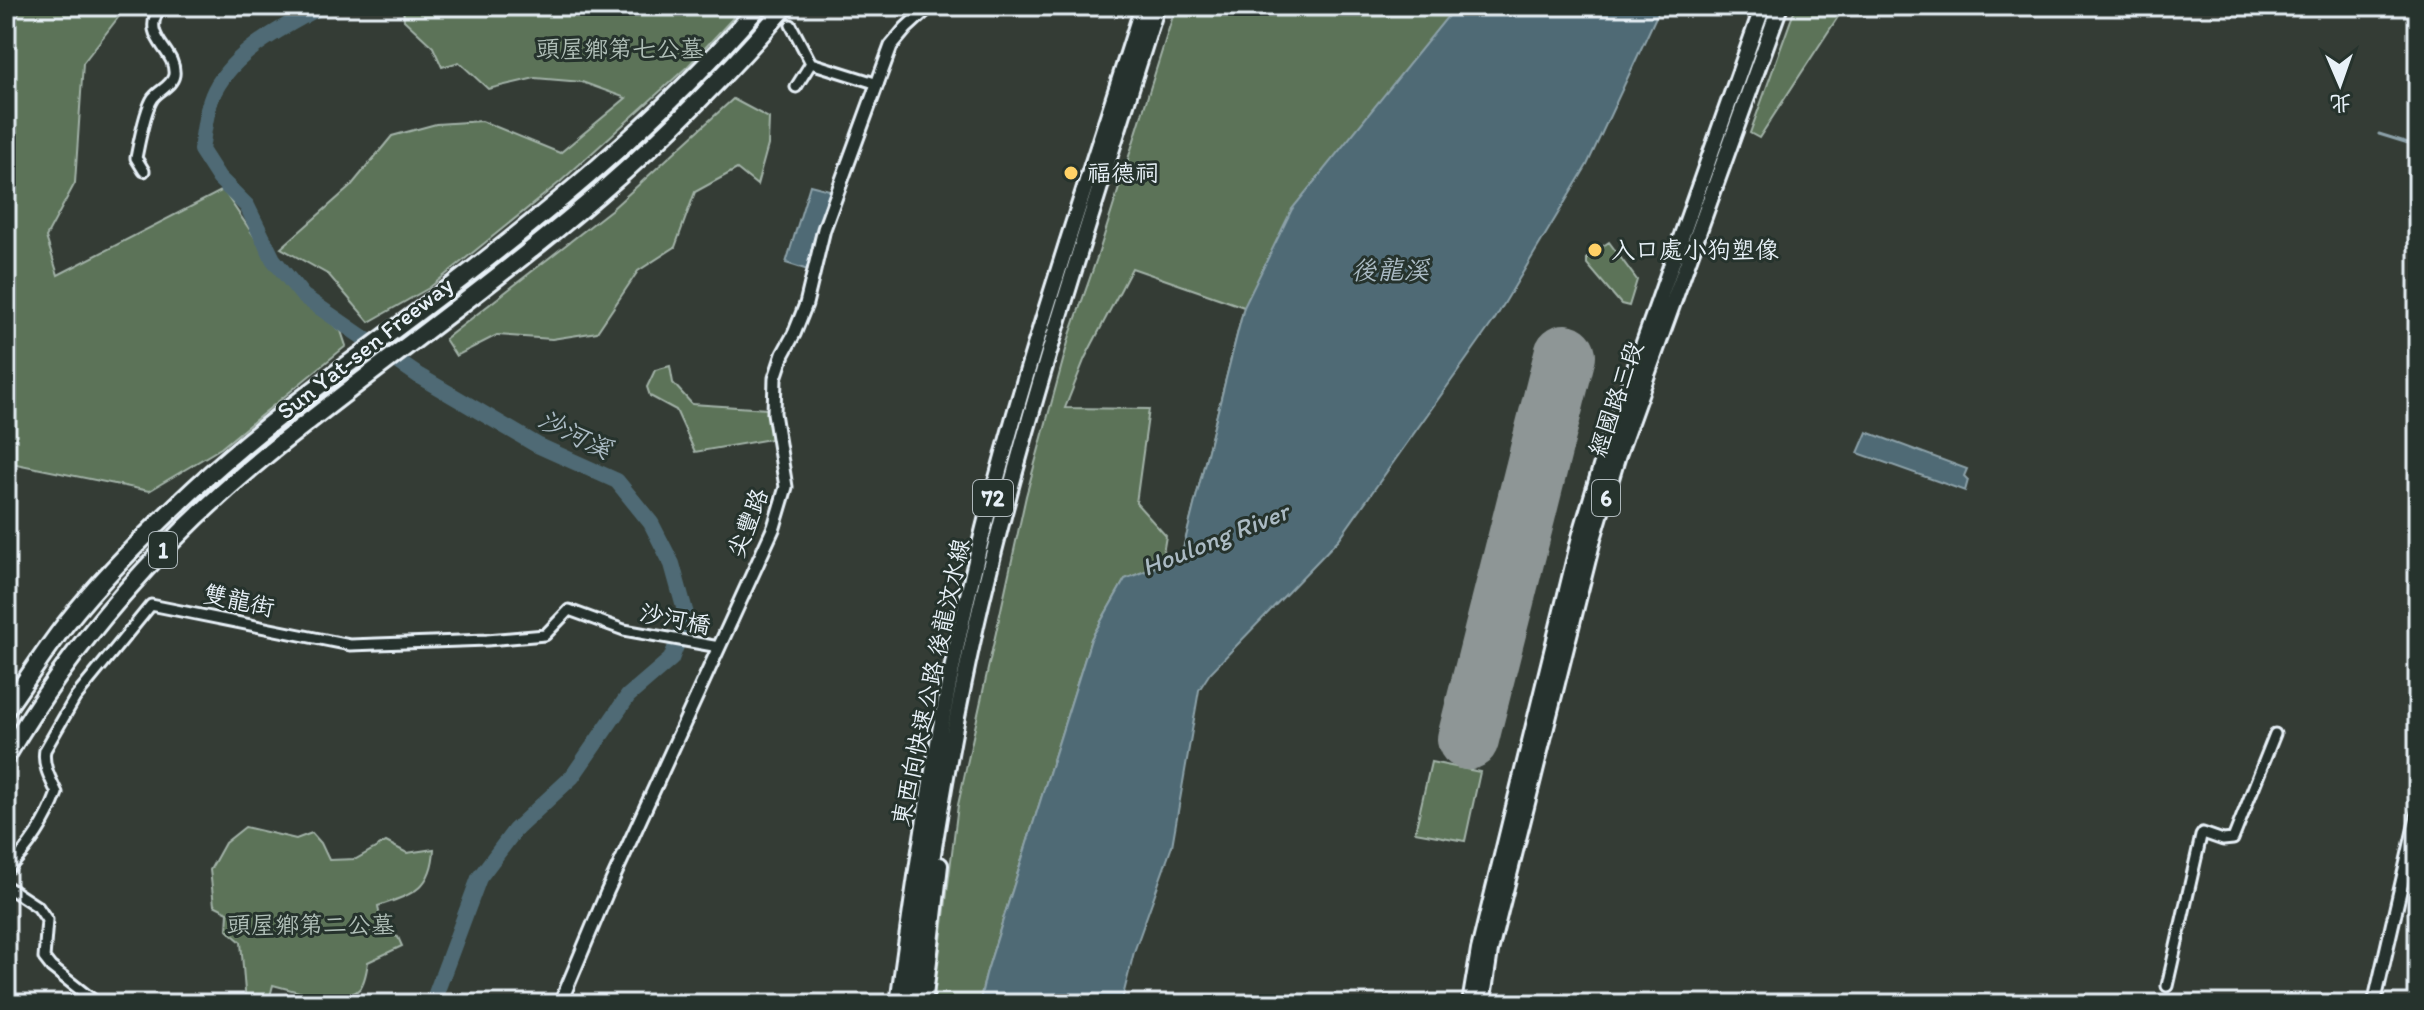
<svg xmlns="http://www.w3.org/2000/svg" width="2424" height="1010" font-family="Itim,'LXGW WenKai TC',sans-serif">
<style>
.green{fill:#5c7358;stroke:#a2b2a8;stroke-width:2}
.water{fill:#4f6b75;stroke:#8ca1a9;stroke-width:2}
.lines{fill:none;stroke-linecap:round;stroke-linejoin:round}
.stream{stroke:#8ca1a9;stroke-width:3}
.river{stroke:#4f6b75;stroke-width:16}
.runway{stroke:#8e9696;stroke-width:62}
.minor-casing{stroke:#e8f1f8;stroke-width:15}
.tertiary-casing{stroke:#e8f1f8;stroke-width:17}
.primary-casing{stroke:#e8f1f8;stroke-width:20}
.trunk-casing{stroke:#e8f1f8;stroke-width:20}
.motorway-casing{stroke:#e8f1f8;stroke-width:22}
.minor{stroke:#26332d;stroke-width:9}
.tertiary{stroke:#26332d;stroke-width:11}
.primary{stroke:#26332d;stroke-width:14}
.trunk{stroke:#26332d;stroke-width:14}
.motorway{stroke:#26332d;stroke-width:16}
.poi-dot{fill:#ffd166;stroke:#26332d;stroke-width:3}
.labels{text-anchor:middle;stroke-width:6;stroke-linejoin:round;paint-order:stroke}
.shield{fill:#26332d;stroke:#aeb8bb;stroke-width:2}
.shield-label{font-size:22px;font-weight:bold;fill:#e8f1f8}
.park-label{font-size:24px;fill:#b0bfb8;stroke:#26332d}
.poi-label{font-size:24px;fill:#e8f1f8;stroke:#26332d;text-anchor:start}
.street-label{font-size:24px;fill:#e8f1f8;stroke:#26332d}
.water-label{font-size:26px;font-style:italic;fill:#abbbc4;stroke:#26332d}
</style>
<rect width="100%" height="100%" fill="#343c35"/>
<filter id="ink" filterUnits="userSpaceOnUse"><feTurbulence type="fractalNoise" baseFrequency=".0125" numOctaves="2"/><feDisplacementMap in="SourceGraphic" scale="16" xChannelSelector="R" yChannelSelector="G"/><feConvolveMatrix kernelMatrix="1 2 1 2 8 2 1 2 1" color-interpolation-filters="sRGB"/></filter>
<g filter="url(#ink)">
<path class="green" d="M6 6H127L83 63 75 183 46 237 58 275 223 190 291 291 341 331 346 346 221 448 149 491 6 462Z
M403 6H738L732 19 688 66 560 182 429 288 369 322 329 275 281 248 350 187 392 136 436 124 482 121 560 153 626 98 582 82 535 78 488 89 459 62 442 67 433 47 404 20Z
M1176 6H1582L1181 558 1244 307 1132 268 1085 358 1065 408 1149 409 1136 503 1166 536 1161 565 1125 579 1091 639 986 974 979 1004H933L958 805 1026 496 1070 335 1098 255Z
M1796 6H1845L1759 138 1750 133Z
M733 99 769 118 768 145 757 185 737 169 695 192 675 247 638 271 597 332 552 339 497 335 456 356 445 339 612 209Z
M1609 242 1637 280 1629 306 1621 304 1587 264V257Z
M670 366 673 383 692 404 767 409 771 439 695 452 676 410 650 396 647 387 655 370Z
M1431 762 1480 772 1465 841 1415 832Z
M245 827 296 839 312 833 321 843 329 860 356 859 386 842 407 853 434 849C432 889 413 894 378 906L382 931 398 937 402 946 368 962C364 990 360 994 333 1000V1004H316L314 996 273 985 268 1004H246L241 942 227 930 228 912 214 905 210 870 225 843Z"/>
<path class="water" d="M1456 6H1661L1587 165 1495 319 1339 539 1210 673 1199 690 1172 846 1134 952 1121 1004H979L986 974 1091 639 1125 579 1181 557 1244 307 1292 209Z
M810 185 833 191 813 241 808 270 786 263Z
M1867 432 1967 469 1964 476 1968 480 1965 491 1858 453Z"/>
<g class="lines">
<path class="stream" d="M2379 134 2418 146
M2412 814 2418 791"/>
<path class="river" d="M322 6C284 27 237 49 215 90 206 108 204 131 201 150L219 178 247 206 273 259 303 296 419 376 537 445 617 481 651 523 672 564 687 618 671 659 628 696 572 777 515 830 479 878 432 1004"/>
<path class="runway" d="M1468 739 1565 355"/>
<defs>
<path id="minor" d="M791 25 811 63 878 84
M796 87 811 63
M144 171 136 158C139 143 145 109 153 98 159 90 172 86 174 75 177 49 138 38 161 6
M6 871C28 849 46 823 57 793 51 780 42 765 45 750L75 698 151 605 350 645 487 640 545 635 569 610 624 630 719 647
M6 886 38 907 47 920 44 958 51 967 98 1004
M2167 986 2201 836 2203 833 2223 840 2233 839 2275 734"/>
<path id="tertiary" d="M560 1004 607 892 774 527 786 487 774 413 775 378 783 354 794 334 806 304 824 229 891 46 906 28 930 6
M2374 1004 2418 813"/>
<path id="primary" d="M1470 1004 1479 950 1580 537 1606 450 1763 6
M1482 1004 1490 951 1593 539 1618 455 1780 6"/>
<path id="trunk" d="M898 1004C916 870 936 736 966 604 1011 401 1081 204 1143 6
M911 1004C929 870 950 736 981 604 1029 402 1095 204 1157 6
M924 1004 940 865"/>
<path id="motorway" d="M6 709C26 681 44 652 65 625 103 576 149 531 194 489 264 423 346 367 422 309 542 218 661 121 759 6
M6 757C72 643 163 540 265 456 367 373 475 298 575 214 651 151 721 81 786 6"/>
</defs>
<use href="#minor" class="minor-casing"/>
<use href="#tertiary" class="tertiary-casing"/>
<use href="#primary" class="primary-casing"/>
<use href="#trunk" class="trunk-casing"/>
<use href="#motorway" class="motorway-casing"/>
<use href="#minor" class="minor"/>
<use href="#tertiary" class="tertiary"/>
<use href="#primary" class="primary"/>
<use href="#trunk" class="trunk"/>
<use href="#motorway" class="motorway"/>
</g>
</g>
<g class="poi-dot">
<circle cx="1071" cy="173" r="8"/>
<circle cx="1595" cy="250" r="8"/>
</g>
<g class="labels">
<g class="shield">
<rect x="973" y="480" width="40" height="36" rx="6"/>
<rect x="1592" y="480" width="28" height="36" rx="6"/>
<rect x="149" y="532" width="28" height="36" rx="6"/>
</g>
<g class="shield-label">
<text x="993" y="506">72</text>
<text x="1606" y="506">6</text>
<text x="163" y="558">1</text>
</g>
<g class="park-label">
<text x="620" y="57">頭屋鄉第七公墓</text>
<text x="311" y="933">頭屋鄉第二公墓</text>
</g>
<g class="poi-label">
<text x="1087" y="181">福德祠</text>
<text x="1611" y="258">入口處小狗塑像</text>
</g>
<g class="street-label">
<text transform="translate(365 348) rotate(-38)" y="8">Sun Yat-sen Freeway</text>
<text transform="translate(1616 399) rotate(-71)" y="8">經國路三段</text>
<text transform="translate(748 523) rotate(-69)" y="8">尖豐路</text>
<text transform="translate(239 601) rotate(12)" y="8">雙龍街</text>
<text transform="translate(675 619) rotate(11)" y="8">沙河橋</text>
<text transform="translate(931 682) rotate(-78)" y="8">東西向快速公路 後龍汶水線</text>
</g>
<g class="water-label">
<text x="1390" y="279">後龍溪</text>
<text transform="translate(575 434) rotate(26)" y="9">沙河溪</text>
<text transform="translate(1215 539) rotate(-22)" y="9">Houlong River</text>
</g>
</g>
<rect width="2424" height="1010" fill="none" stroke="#26332d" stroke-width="32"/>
<rect x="16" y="16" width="2392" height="978" fill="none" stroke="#e8f1f8" stroke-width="3" filter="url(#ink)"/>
<g transform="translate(2340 84) rotate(178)" stroke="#26332d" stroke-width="6" paint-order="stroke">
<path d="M0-6L14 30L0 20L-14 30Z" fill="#e8f1f8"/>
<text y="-12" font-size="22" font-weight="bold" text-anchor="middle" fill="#e8f1f8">北</text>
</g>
</svg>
